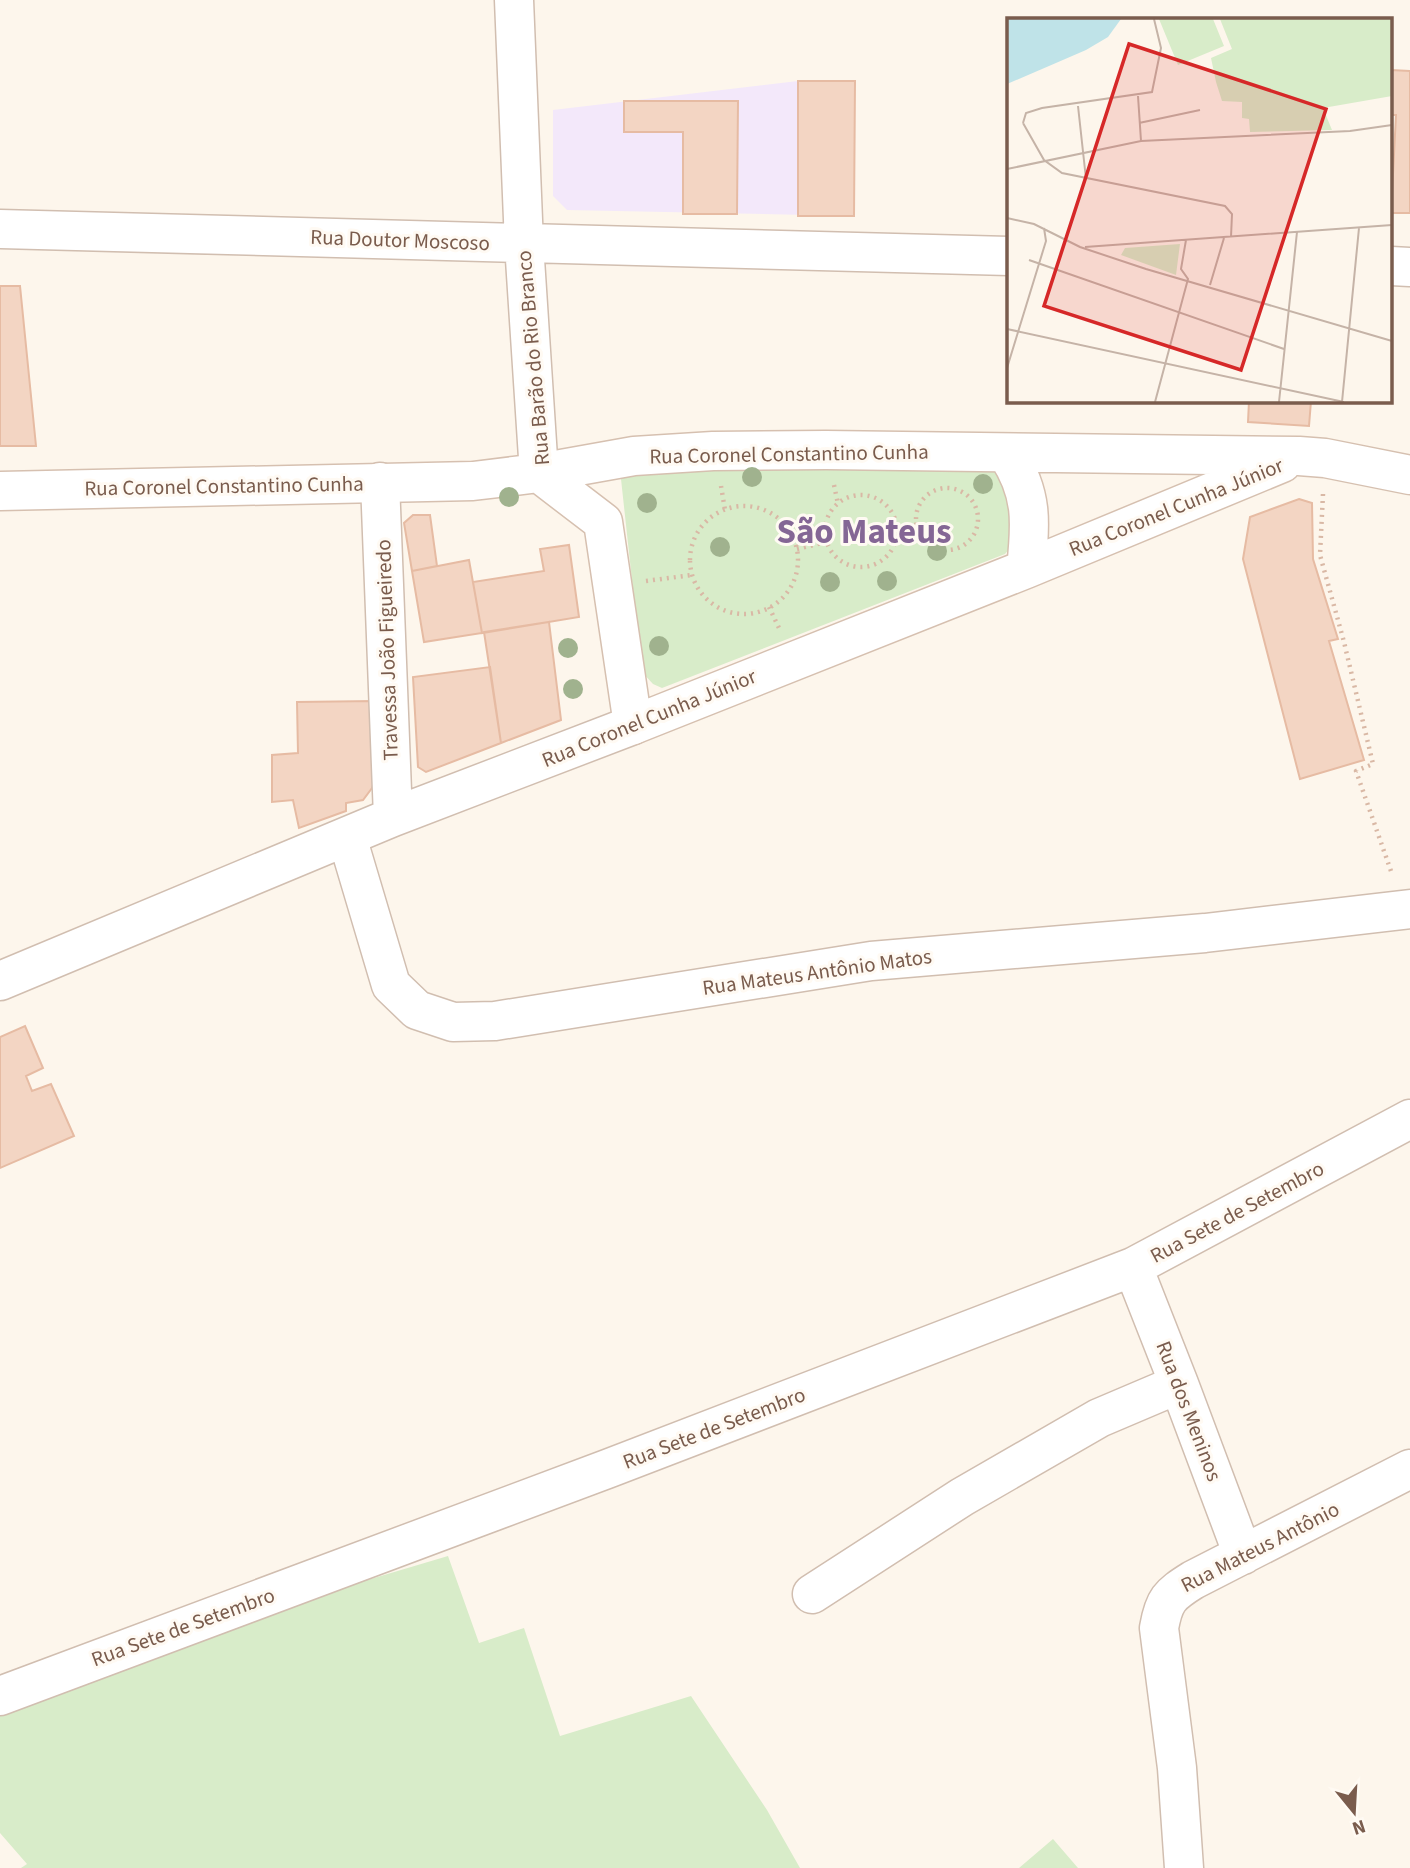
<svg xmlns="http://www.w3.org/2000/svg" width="1410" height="1868" font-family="'Source Sans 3',sans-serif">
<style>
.education{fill:#f3e8fa}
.green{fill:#d8ecc9}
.building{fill:#f3d5c3;stroke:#e6bba3;stroke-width:2}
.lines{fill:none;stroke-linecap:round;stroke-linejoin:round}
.street-casing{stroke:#d1beb0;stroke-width:41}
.secondary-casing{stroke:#d6c0b0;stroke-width:41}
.path{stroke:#d9b8a5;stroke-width:4.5;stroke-dasharray:2 5;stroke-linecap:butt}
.street{stroke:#fff;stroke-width:38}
.secondary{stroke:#fff;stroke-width:38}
.tree{fill:#a0b28e}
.labels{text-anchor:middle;stroke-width:6;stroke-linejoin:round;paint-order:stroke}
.street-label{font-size:21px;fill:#7a5c4d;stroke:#fffaf3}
.town-label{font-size:35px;font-weight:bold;fill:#846695;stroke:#fffaf3}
.inset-road{fill:none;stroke:#c5b3a7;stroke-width:2}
.view{fill:#d62828;fill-opacity:0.15;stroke:#d62828;stroke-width:3.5}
.inset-edge{fill:none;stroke:#7a5c4d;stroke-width:3.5}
</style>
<rect width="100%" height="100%" fill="#fdf6ec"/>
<path class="education" d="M798 81H855L854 216 567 210 553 196V110Z"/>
<path class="green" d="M990 462 1011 477 1012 546 1005 554 662 688 653 684 642 672 621 479 652 463Z
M448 1556 479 1643 524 1628 560 1736 691 1696 767 1810 800 1868H21L27 1864 0 1833V1708L206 1628Z
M1053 1839 1078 1868H1019Z"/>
<path class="building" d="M1391 70 1410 71V213H1391L1396 115H1391Z
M798 81H855L854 216H798Z
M624 101H738L737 214H683V132H624Z
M0 286H20L36 446H0Z
M1249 401H1311L1309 426 1248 422Z
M1299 499 1312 503 1313 559 1338 639 1329 641 1364 760 1300 779 1243 559 1250 517Z
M413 515H430L437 566 412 571 404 523Z
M569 545 579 617 482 633 473 582 544 571 540 549Z
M469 560 482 633 424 642 412 571Z
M549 622 561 720 501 743 484 632Z
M490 667 501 743 426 772 418 767 413 677Z
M374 701 376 778 372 788 363 800 346 803V811L299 828 293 800 272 802V755L298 753 297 702Z
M25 1026 43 1068 26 1076 32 1091 51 1084 74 1136 0 1168V1037Z"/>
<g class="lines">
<defs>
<path id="street" d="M514 0 524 244 539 473
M0 229 1009 256
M1391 266 1410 267
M380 482 393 817
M347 837 391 985 417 1010 453 1022 495 1021 871 961 1205 933 1410 909
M0 981 393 817 633 725
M1133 1267 1179 1384 1243 1555
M812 1594 962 1497 1099 1418 1179 1384
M0 1696 607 1469 1133 1267 1410 1119
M1184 1868 1177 1768 1159 1628C1164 1600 1169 1595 1193 1580L1410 1469"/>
<path id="secondary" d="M1007 454C1033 493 1031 523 1026 569
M539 473 603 522 633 725 1026 569 1282 463
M0 491 473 481 539 473 634 456 713 451 826 450 1299 456 1325 458 1410 475"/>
</defs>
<use href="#street" class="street-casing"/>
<use href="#secondary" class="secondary-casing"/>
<path class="path" d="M834 485 838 504
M721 486 725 510
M916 519a31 31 0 1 1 62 0a31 31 0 1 1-62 0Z
M1323 494 1320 555 1344 642 1373 764 1356 771 1392 874
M825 531a36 36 0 1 1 72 0a36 36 0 1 1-72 0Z
M690 560a54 54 0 1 1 108 0a54 54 0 1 1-108 0Z
M898 530 916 525
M797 549 826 542
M646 581 692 575
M769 607 779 628"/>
<use href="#street" class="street"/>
<use href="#secondary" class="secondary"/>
</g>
<g class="tree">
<circle cx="752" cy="477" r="10"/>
<circle cx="983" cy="484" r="10"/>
<circle cx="509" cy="497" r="10"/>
<circle cx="647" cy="503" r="10"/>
<circle cx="720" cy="547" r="10"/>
<circle cx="937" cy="551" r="10"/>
<circle cx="887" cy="581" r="10"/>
<circle cx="830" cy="582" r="10"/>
<circle cx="659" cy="646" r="10"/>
<circle cx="568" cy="648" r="10"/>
<circle cx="573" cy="689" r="10"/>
</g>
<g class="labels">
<g class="street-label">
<text transform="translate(400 240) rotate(2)" y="7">Rua Doutor Moscoso</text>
<text transform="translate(533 358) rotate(-95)" y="7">Rua Barão do Rio Branco</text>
<text transform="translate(789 454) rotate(-1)" y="7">Rua Coronel Constantino Cunha</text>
<text transform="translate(224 486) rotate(-1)" y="7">Rua Coronel Constantino Cunha</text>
<text transform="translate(1176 507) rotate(-22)" y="7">Rua Coronel Cunha Júnior</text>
<text transform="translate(387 650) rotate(-92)" y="7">Travessa João Figueiredo</text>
<text transform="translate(649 718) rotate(-22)" y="7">Rua Coronel Cunha Júnior</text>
<text transform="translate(817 972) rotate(-8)" y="7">Rua Mateus Antônio Matos</text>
<text transform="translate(1237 1212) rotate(-28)" y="7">Rua Sete de Setembro</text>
<text transform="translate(1189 1411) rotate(69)" y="7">Rua dos Meninos</text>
<text transform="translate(714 1428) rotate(-21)" y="7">Rua Sete de Setembro</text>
<text transform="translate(1260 1547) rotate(-27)" y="7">Rua Mateus Antônio</text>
<text transform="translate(183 1627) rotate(-20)" y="7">Rua Sete de Setembro</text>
</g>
<g class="town-label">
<text x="864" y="543">São Mateus</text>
</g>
</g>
<g transform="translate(1007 18)">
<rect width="385" height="385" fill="#fdf6ec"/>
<path d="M152 1H206L217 28 171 47ZM213 1H385V78L316 90 325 112 243 114 242 101 235 100V84L215 83 209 64 204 40 225 31ZM173 226 169 257 114 237 118 230Z" fill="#d8ecc9"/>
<path d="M0 1H114L101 19 79 32 0 66Z" fill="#bfe3e8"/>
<path class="inset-road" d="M131 78 134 123M71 88 79 161M16 105 37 142 55 155 218 188 225 196 224 219M16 105 19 95 35 90 145 74 154 30 147 1M132 105 193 92M0 151 134 123 343 113 385 107M0 200 27 206 73 229 139 251 385 323M78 229 385 207M22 242 277 331M203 267 217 220M0 311 337 384M0 350 39 223 37 210M148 384 181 261 174 251 179 222M272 384 290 214M335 384 352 210"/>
<path class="view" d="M122 26 319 91 234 352 37 288Z"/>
<rect width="385" height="385" class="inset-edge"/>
</g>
<g transform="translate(1354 1812) rotate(162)" stroke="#fffaf3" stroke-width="5" paint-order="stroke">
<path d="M0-5L12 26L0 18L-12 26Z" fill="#7a5c4d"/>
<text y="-10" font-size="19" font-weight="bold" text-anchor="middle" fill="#7a5c4d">N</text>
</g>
</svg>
